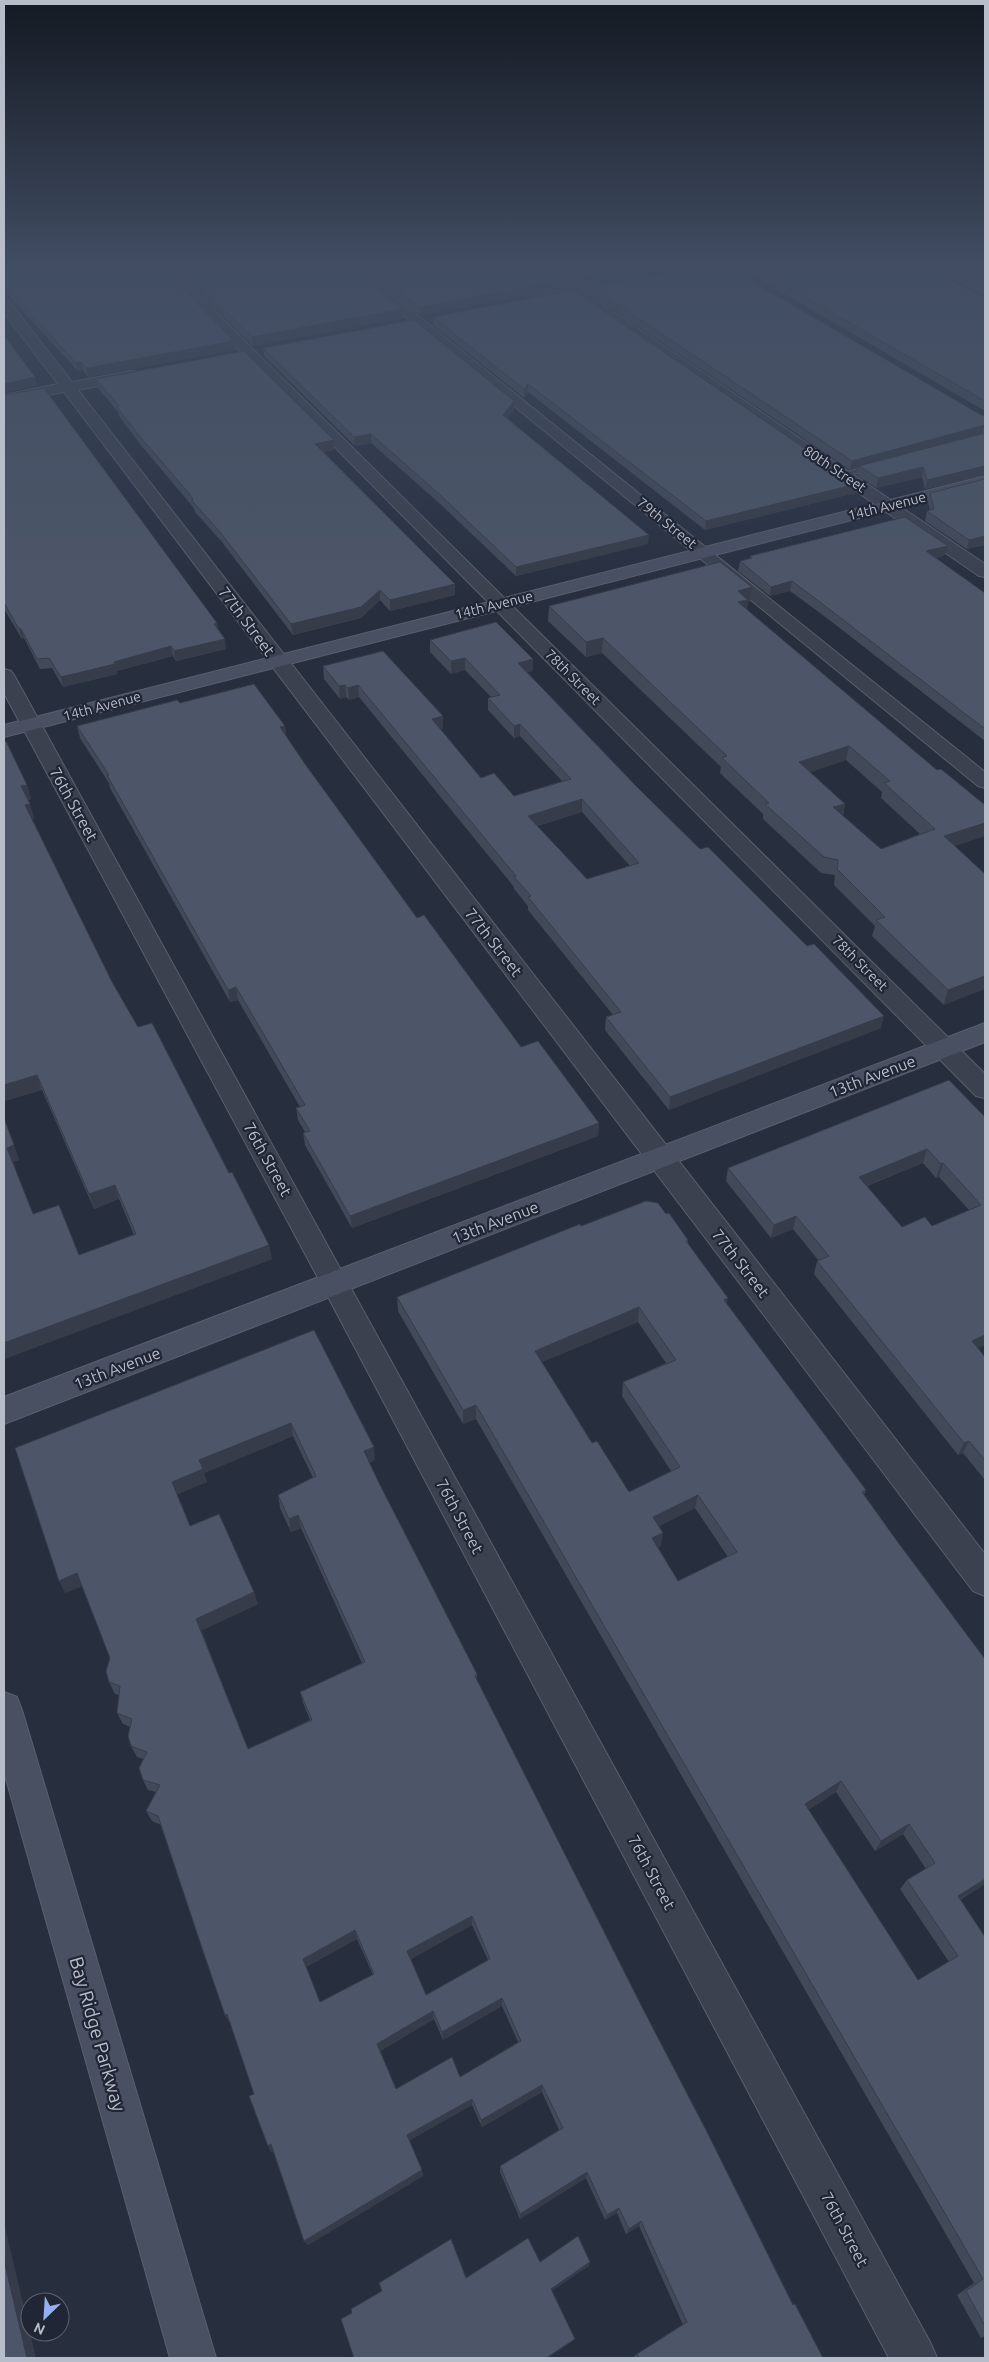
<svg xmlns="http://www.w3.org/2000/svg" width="989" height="2362" font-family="Ubuntu,sans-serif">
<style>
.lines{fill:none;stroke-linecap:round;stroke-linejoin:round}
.service-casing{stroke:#595f6d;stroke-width:2}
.minor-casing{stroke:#595f6d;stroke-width:2}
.secondary-casing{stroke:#595f6d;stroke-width:2}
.service{fill:#3b414f;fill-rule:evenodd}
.minor{fill:#3b414f;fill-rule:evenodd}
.secondary{fill:#495062;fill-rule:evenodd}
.wall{fill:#424a59;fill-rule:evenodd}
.shaded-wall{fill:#363c49}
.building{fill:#4d5668;stroke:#363c49;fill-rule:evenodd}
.labels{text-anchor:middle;stroke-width:4.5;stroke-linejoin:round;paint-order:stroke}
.far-street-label{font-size:14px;fill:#b8bdca;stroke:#202635}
.street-label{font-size:16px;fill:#b8bdca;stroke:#202635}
.near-street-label{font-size:19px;fill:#b8bdca;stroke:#202635}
</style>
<rect width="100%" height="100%" fill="#272f3f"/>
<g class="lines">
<defs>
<path id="service" d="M873 464 880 466 843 477 839 475Z"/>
<path id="minor" d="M155 265H168L985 1074V1098L976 1096Z
M342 265H355L985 772V788L978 786Z
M530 265H544L578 288 629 278 634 279 636 282 634 285 587 294 985 564V577L979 576 573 296 538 303 533 302 531 299 533 296 564 290Z
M4 300 9 301 72 382 132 371 137 372 139 375 137 378 78 390 985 1554V1596L973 1591 64 392 4 403V395L58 384 4 313Z
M4 669 11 671 14 675 930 2342 937 2358H889L325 1291 4 693Z"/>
<path id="secondary" d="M985 476V486L4 737V725Z
M985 1023V1042L4 1424V1397Z
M4 1692 17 1697 22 1710 216 2358H170L4 1772Z"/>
</defs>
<use href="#service" class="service-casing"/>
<use href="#minor" class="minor-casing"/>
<use href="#secondary" class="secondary-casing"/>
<use href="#service" class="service"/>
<use href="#minor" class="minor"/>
<use href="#secondary" class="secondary"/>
</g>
<path class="wall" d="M4 265 234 341 235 350 88 377 83 370 78 371 4 291Z
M170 265H348L403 318 253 346Z
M357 265H537L560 281 559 289 420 315Z
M547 265H694L578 286Z
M735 265H920L985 298V411Z
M924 265H985V296Z
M592 287 985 416V475L925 489 922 477 876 488 857 475 859 468 850 470 592 295Z
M433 317 857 484 855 493 705 530 528 392 524 398 433 325Z
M263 348 514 410 507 418 648 544 516 576 438 502 371 443 355 446 264 356Z
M96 379 334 450 324 452 455 584V595L390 611 380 600 361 618 293 635 222 542 195 512 193 507 140 444 119 416 118 412 98 388Z
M4 395 217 623 218 630 226 649 176 661 173 656 117 671V674L63 687 52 668 40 669 24 638 22 639 4 609Z
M985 479V545L967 549 925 521 927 511 930 510 928 503 930 493Z
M945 555 936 558 985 593V741L828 619 790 591 770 596 738 571 740 561 749 559 750 556Z
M752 587 750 602H748L747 610 955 846 985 874 944 1005 872 936 875 926 834 885 835 875 821 873 763 819V814L720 773 721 767 602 653 586 657 548 621 549 606ZM846 760 882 792 881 798 920 834 881 849 843 816 845 804 810 772Z
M430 640 533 659V671L527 672 638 788 881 1028 669 1110 605 1030 606 1017 613 1015 528 910V906L514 889V887L359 697 349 700 346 697 340 699 324 679 323 666 443 716V729H440L481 778 514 796 562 781 520 736 514 738 488 710V698L491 697 465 670 451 674 430 652ZM582 812 630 866 587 879 537 826Z
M180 703 285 726 286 737 305 764 417 918 521 1047 599 1123 598 1136 352 1228 305 1145 303 1133 305 1132 298 1120 296 1108 300 1107 238 1000 230 1002 110 788 109 783 80 738 77 726Z
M27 785 31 799 27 800 34 818 32 819 112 982 272 1259 4 1359V1118L19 1160 12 1162 33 1214 79 1255 134 1235 119 1199 94 1209 42 1090 4 1101Z
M985 1117V1345L978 1348 985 1357V1480L963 1453 958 1455 814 1274 817 1261H819L793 1229 771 1238 726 1181 728 1168ZM923 1163 936 1178 939 1177 969 1210 932 1226 902 1227 867 1186Z
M666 1214 688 1240V1243L727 1304 866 1490 864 1495 985 1884 960 1900 985 1937V2336L981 2338 957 2295 974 2283 476 1419 463 1424 398 1311 397 1297 581 1226ZM638 1322 666 1363 623 1382 622 1396 671 1471 629 1492 592 1443 542 1362ZM695 1508 728 1557 678 1581 658 1547 661 1546 659 1526ZM836 1792 875 1851 903 1834 926 1869 907 1880 900 1889 949 1962 918 1980 808 1810Z
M314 1330 375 1460 369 1463 477 1674V1681L793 2305 823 2358H635L634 2356 637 2354 683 2325 639 2226 626 2234 617 2213 605 2220 586 2178 520 2219 500 2172V2166L559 2130 542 2092 482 2127 472 2105 409 2140 422 2170 423 2176 308 2245 304 2241 273 2151 271 2152 254 2094 230 2022V2023L225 2015 161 1825 152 1821 146 1811 156 1792 148 1790 143 1780V1759L137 1757 131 1746 130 1727 123 1724 117 1713 119 1695 115 1694 109 1682 110 1658 82 1586 65 1593ZM293 1436 313 1478 278 1495 280 1508 291 1532 301 1528 362 1663 300 1692 303 1703 310 1720 248 1749 201 1630 258 1604 190 1526 177 1494 207 1482 204 1473ZM472 1925 488 1960 426 1995 411 1959ZM357 1939 373 1975 320 2002 306 1967ZM502 2006 518 2042 460 2077 396 2089 380 2051 434 2019 443 2040Z"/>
<path class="shaded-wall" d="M651 265H694L578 286 579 278Z
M560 281 559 289 420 315V307Z
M402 309 403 318 253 346 252 337Z
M234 341 235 350 88 377 87 368Z
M81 362 83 370 78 371 76 363Z
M35 377 37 386 4 393V384Z
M528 384V392L524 398V389Z
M514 401V410L503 424V415Z
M984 425 982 434 859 466V468L850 470 852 461Z
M371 434V443L355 446 354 437Z
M334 440V450L316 454 315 444Z
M985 466V475L925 489 927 480Z
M923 467 922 477 876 488 878 478Z
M857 484 855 493 705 530 706 521Z
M649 535 648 544 516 576V567Z
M985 536V545L967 549 969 540Z
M948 546 945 555 924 561 926 551Z
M792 581 790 591 770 596 771 587Z
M455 584V595L390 611V600Z
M752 587 750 602H748L746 614 736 617 738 591Z
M380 590V600L361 618 293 635 291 624Z
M217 623 219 633 214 624Z
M19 629H21L24 638 22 639Z
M603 638 602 653 586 657V642Z
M225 639 226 649 176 661 174 651Z
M171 646 173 656 117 671V674L63 687 61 677Z
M465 658V670L451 674V661Z
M533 659V671L517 675 518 663Z
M345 685 346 697 340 699 339 686Z
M358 685 359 697 349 700 348 688Z
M443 716V729L432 732V719Z
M520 724V736L514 738V726Z
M285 726 286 738 280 727Z
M849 746 846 760 796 777 799 762Z
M27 785 31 799 25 801 21 786Z
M582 799V812L528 828V816Z
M30 804 34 818 30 820 25 805Z
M845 804 842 819 833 807Z
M985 823V836L940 851 944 836Z
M985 976V989L944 1005 948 990Z
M236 987 238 1000 230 1002 228 990Z
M884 1016 881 1028 669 1110 670 1097Z
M37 1075 42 1090 4 1101V1085Z
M599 1123 598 1136 352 1228 350 1216Z
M14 1145 19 1160 12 1162 7 1148Z
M927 1149 923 1163 855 1190 859 1177Z
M943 1163 939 1177 936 1178 941 1164Z
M115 1185 119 1199 94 1209 89 1194Z
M796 1216 793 1229 771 1238 774 1225Z
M269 1245 272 1259 4 1359V1343Z
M728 1298 725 1313 724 1300Z
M639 1307 638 1322 535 1365V1351Z
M985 1335V1345L966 1354 972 1341Z
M476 1405V1419L463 1424V1410Z
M291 1423 293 1436 204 1473 207 1482 176 1495 172 1482 199 1460Z
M969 1441 963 1453 958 1455 964 1443Z
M374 1447 375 1460 365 1465 364 1451Z
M698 1495 695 1508 651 1530 653 1517Z
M298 1515 301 1528 291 1532 289 1519Z
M663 1533 661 1546 650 1551 652 1538Z
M77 1573 83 1586 65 1593 59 1581Z
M254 1592 258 1604 201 1631 196 1619Z
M841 1781 836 1792 800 1815 805 1804Z
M909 1824 903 1834 875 1851 881 1841Z
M985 1879V1884L950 1905 958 1896Z
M472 1916V1925L409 1960 407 1951Z
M355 1930 357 1939 306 1967 303 1959Z
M502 1998V2006L443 2040 442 2032Z
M433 2011 434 2019 379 2051 377 2044Z
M227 2014 232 2021 230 2023 225 2015Z
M542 2085V2092L482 2127 481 2120Z
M472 2099V2105L409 2141 407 2135Z
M271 2144 275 2150 271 2152 268 2146Z
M422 2170 423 2176 308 2245 304 2241Z
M587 2172 586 2178 520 2219V2214Z
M619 2208 617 2213 605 2220 607 2215Z
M641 2221 639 2226 626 2234 629 2229Z
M4 2223 36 2358H27L4 2260Z
M590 2262 589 2266 550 2292 551 2289Z
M575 2339 573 2341 548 2358H546Z"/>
<path class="building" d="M4 265H159L234 341 87 368 81 362 76 363 4 284Z
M177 265H348L402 309 252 337Z
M367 265H537L560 281 420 307Z
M559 265H651L579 278Z
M712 265H724L981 415 985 416V425L852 461 592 287Z
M750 265H920L985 298V401Z
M942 265H985V287Z
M573 290 857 484 706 521 528 384 524 389 433 317Z
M414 320 514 401 503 415 649 535 516 567 438 493 371 434 354 437 263 348Z
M4 335 35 377 4 384Z
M244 351 334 440 315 444 455 584 390 600 380 590 361 607 291 624 220 532 193 502 192 497 138 434 117 407 119 406 96 379Z
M44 388 217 623 214 624 225 639 174 651 171 646 114 662 115 664 61 677 49 658 37 659 21 629H19L4 603V395Z
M985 433V466L927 480 923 467 878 478 859 466Z
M985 479V536L969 540 927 511 934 509 930 493Z
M905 517 948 546 926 551 985 593V729L829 609 792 581 771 587 740 561 752 558 750 556Z
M720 562 752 587 738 591 748 600 738 602 937 770 941 769 985 805V823L944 836 985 874V976L948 990 876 920 885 917 837 869 838 860 824 857 765 804 769 803 722 758 727 756 603 638 586 642 549 606ZM849 746 890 781 884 783 935 829 881 849 833 807 845 804 799 762Z
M496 622 533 659 518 663 638 788 700 849 708 847 807 946 814 944 884 1016 670 1097 606 1017 621 1012 528 897 531 896 514 877 516 876 358 685 348 688 345 685 339 686 323 666 383 651 443 716 432 719 481 778 494 773 514 796 571 779 520 724 514 726 488 698 500 695 465 658 451 661 430 640ZM582 799 639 863 587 879 528 816Z
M254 684 285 726 280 727 305 764 417 918 424 915 521 1047 538 1041 599 1123 350 1216 303 1133 310 1131 296 1108 305 1105 236 987 228 990 107 775H109L77 726 177 700 180 703Z
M6 741 27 785 21 786 30 804 25 805 112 982 138 1027 152 1023 229 1173 232 1172 269 1245 4 1343V1118L14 1145 7 1148 33 1214 59 1205 79 1255 136 1234 115 1185 89 1194 37 1075 4 1085V742Z
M949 1080 985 1117V1335L972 1341 985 1357V1460L969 1441 964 1443 817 1261 829 1256 796 1216 774 1225 728 1168ZM927 1149 941 1164 943 1163 981 1205 932 1226 925 1217 902 1227 859 1177Z
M646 1201 658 1203 666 1214 669 1213 688 1240 686 1241 728 1298 724 1300 866 1490 862 1492 897 1541 985 1659V1879L958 1896 985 1937V2326L966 2291 983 2279 476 1405 463 1410 397 1297 580 1224 581 1226ZM639 1307 676 1360 623 1382 680 1467 629 1492 597 1441 592 1443 535 1351ZM698 1495 737 1552 678 1581 652 1538 663 1533 653 1517ZM841 1781 881 1841 909 1824 935 1863 907 1880 958 1956 918 1980 805 1804Z
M314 1330 374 1447 364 1451 379 1483 477 1674 475 1676 642 2007 706 2130 793 2305 795 2304 823 2358H639L637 2354 687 2322 641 2221 629 2229 619 2208 607 2215 587 2172 520 2214 500 2166 563 2128 542 2085 481 2120 472 2099 407 2135 422 2170 304 2241 271 2144 268 2146 249 2096 254 2094 227 2014 225 2015 204 1954 158 1816 146 1811 160 1785 143 1780 139 1768 147 1752 131 1746 128 1736 132 1719 117 1713 120 1686 109 1682 106 1671 110 1658 77 1573 59 1581 15 1448ZM291 1423 316 1476 278 1495 289 1519 298 1515 365 1662 300 1692 312 1720 248 1749 196 1619 254 1592 219 1514 190 1526 172 1482 203 1469 199 1460ZM472 1916 490 1959 426 1995 407 1951ZM355 1930 374 1974 320 2002 303 1959ZM502 1998 521 2041 460 2077 452 2057 396 2089 377 2044 433 2011 442 2032Z
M578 2236 590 2262 551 2289 575 2339 546 2358H354L341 2319 352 2313 351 2309 382 2291 379 2283 451 2239 466 2278 528 2238 540 2262Z
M4 2260 27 2358H4Z"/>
<linearGradient id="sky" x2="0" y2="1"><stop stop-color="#151a23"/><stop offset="0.45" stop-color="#414d63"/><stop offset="1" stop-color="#414d63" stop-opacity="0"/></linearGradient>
<rect width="989" height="595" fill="url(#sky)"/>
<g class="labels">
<g class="far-street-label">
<text transform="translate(835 469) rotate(34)" y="5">80th Street</text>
<text transform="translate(887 506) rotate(-14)" y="5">14th Avenue</text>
<text transform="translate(667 523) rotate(39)" y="5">79th Street</text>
<text transform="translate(494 605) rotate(-14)" y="5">14th Avenue</text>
<text transform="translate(573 677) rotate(45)" y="5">78th Street</text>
<text transform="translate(102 706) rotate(-15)" y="5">14th Avenue</text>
<text transform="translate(860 963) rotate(45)" y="5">78th Street</text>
</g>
<g class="street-label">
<text transform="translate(247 621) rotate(53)" y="6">77th Street</text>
<text transform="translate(74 804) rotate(61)" y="6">76th Street</text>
<text transform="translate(494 942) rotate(52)" y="6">77th Street</text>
<text transform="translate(872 1076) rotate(-21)" y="6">13th Avenue</text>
<text transform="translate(268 1159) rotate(61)" y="6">76th Street</text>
<text transform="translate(495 1222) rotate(-21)" y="6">13th Avenue</text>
<text transform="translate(741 1263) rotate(52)" y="6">77th Street</text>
<text transform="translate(117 1368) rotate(-21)" y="6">13th Avenue</text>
<text transform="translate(460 1516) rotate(62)" y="6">76th Street</text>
<text transform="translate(652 1872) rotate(62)" y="6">76th Street</text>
<text transform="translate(845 2229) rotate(62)" y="6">76th Street</text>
</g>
<g class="near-street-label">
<text transform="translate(98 2034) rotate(74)" y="7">Bay Ridge Parkway</text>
</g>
</g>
<rect width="989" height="2362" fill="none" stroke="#b8bdca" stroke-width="10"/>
<g transform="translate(45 2317) rotate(205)"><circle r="24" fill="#202635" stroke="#5d6271"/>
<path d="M0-4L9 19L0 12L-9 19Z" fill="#94aff2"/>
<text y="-8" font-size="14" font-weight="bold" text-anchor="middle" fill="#b8bdca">N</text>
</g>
</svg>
